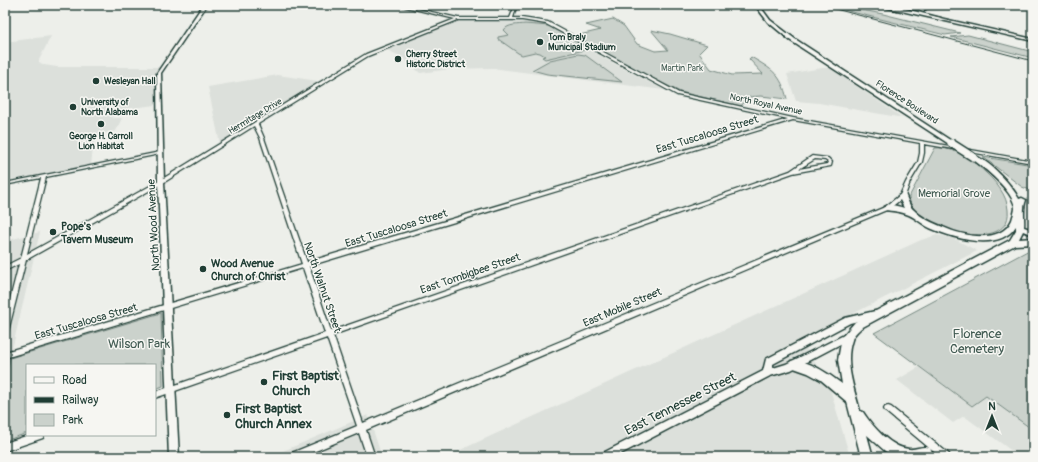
<svg xmlns="http://www.w3.org/2000/svg" width="1038" height="462" font-family="Pangolin,sans-serif">
<style>
.built{fill:#dce0db}
.green{fill:#cbd2cc;stroke:#758880}
.lines{fill:none;stroke-linecap:round;stroke-linejoin:round}
.minor-casing{stroke:#1f3d34;stroke-width:2.5}
.major-casing{stroke:#1f3d34;stroke-width:3}
.highway-casing{stroke:#1f3d34;stroke-width:3}
.minor{fill:#f6f6f2;fill-rule:evenodd}
.major{fill:#f6f6f2;fill-rule:evenodd}
.highway{fill:#f6f6f2;fill-rule:evenodd}
.rail{stroke:#1f3d34;stroke-width:1}
.highway-bridge-casing{stroke:#1f3d34;stroke-width:10;stroke-linecap:butt}
.highway-bridge{stroke:#f6f6f2;stroke-width:7}
.poi-dot{fill:#1f3d34;stroke:#f6f6f2;stroke-width:1.5}
.labels{text-anchor:middle;stroke-width:3;stroke-linejoin:round;paint-order:stroke}
.far-poi-label{font-size:9px;font-weight:bold;fill:#1f3d34;stroke:#f6f6f2;text-anchor:start}
.far-park-label{font-size:9px;fill:#415b52;stroke:#f6f6f2}
.far-street-label{font-size:9px;fill:#1f3d34;stroke:#f6f6f2}
.street-label{font-size:11px;fill:#1f3d34;stroke:#f6f6f2}
.park-label{font-size:11px;fill:#415b52;stroke:#f6f6f2}
.poi-label{font-size:11px;font-weight:bold;fill:#1f3d34;stroke:#f6f6f2;text-anchor:start}
.near-park-label{font-size:13px;fill:#415b52;stroke:#f6f6f2}
.near-poi-label{font-size:13px;font-weight:bold;fill:#1f3d34;stroke:#f6f6f2;text-anchor:start}
.near-street-label{font-size:13px;fill:#1f3d34;stroke:#f6f6f2}
</style>
<rect width="100%" height="100%" fill="#edefea"/>
<filter id="ink" filterUnits="userSpaceOnUse"><feTurbulence type="fractalNoise" baseFrequency=".025" numOctaves="2"/><feDisplacementMap in="SourceGraphic" scale="8" xChannelSelector="R" yChannelSelector="G"/><feConvolveMatrix kernelMatrix="1 2 1 2 8 2 1 2 1" color-interpolation-filters="sRGB"/></filter>
<g filter="url(#ink)">
<path class="built" d="M461 20H515L536 22 549 26 604 58 664 90 492 68 451 69 420 73 402 57 387 50Z
M51 36 39 60V62L44 65 57 67H160L156 72 155 105 125 109 115 115 111 118H122L116 131 105 133 94 140 91 165 5 182V42Z
M822 68H830L903 118 819 103 796 101 787 74Z
M278 75 318 81 321 83 220 144 208 87Z
M40 232 10 358 5 380V241Z
M937 235 953 238 977 251 801 340 829 385 850 457H445L921 240Z
M919 367 972 406 986 396 1033 430V457H1020L964 416 953 423 897 380Z
M368 415 382 457H269Z"/>
<path class="green" d="M824 5H835L883 14 960 33 945 35Z
M613 19 624 26 637 44 655 51 668 50 651 30 670 34 707 45 699 53 711 69 732 75 763 74 749 59 751 57C773 70 781 74 787 99L761 96 749 97 741 106 680 92 613 58 575 36 601 30 586 25Z
M525 24 549 26 589 49 545 59 542 57 545 56 540 53 535 52 522 55 518 53 498 39V37L509 35 504 30C508 24 518 25 525 24Z
M968 35 1033 52V58L951 37Z
M578 54 585 55 622 82 547 74 532 70 550 60Z
M935 148C954 146 972 160 985 172 996 182 1007 195 1008 210 1013 255 912 232 909 197Z
M983 157 1033 165V191L1022 187Z
M1033 248V430L986 396 972 406 874 333Z
M161 313 163 386 155 389V365H27V433L5 441V380L10 358Z"/>
<g class="lines">
<defs>
<path id="minor" d="M397 5H401L458 18H510L515 5H517L513 18H522L548 22 679 93 793 118 1033 161V163L924 144V153L922 162 910 182 905 196 889 209 366 430 375 457H367L359 433 301 457H288L289 454 357 426 327 338 155 398V392L325 333 303 268 5 358V352L302 264 260 138 254 126 163 183 26 260 8 332 7 334 5 335V319L19 264 5 271V266L21 258 41 178 5 185V183L160 152 162 153 160 154 46 177 27 254 159 181 366 54 455 19ZM458 20H522L546 24 677 95 788 119 307 262 264 138 258 124 368 56ZM793 120 920 143V153L918 162 906 182 900 195 885 207 363 423 333 335 793 173 831 166 832 162 828 158 812 156 790 171 331 331 309 266ZM815 159 825 160 828 162 827 164 799 169Z
M888 406 891 407 949 454 950 457H940L885 411 884 409 885 407Z
M29 435H44L43 438 5 451V443Z"/>
<path id="major" d="M203 5H207L161 73 164 182 179 457H169L158 182 157 73Z
M884 5H890L941 18 939 19Z
M875 311 878 312 879 314 878 316 850 323 773 364V368L786 364 844 335 847 334 850 335 851 337 850 339 791 370 770 376 615 457H600L601 454 763 371 766 359 845 318Z"/>
<path id="highway" d="M755 5H759L770 20 795 39 953 142V144H949L791 41 768 22Z
M875 5H882L1033 39V41Z
M905 5H912L926 9 924 10Z
M973 155C990 161 1011 184 1019 199L1022 198 1026 200C1022 210 1025 217 1024 227L1033 230V235L1023 231 1019 239 1033 238V244L1015 245 861 328C858 331 853 335 852 340 844 363 854 388 860 411L863 412C872 426 891 448 909 449 916 450 923 445 930 448L932 452 930 456 927 457H896L885 451 867 435 873 457H861L847 402 821 380 808 373 791 367 790 364 791 361C805 357 832 376 842 384L838 360 842 337 855 322 1010 240 1016 230V226C999 253 953 238 930 228 922 224 916 218 909 215 900 211 893 211 884 210L883 208C889 203 898 206 904 208L898 196 902 194H905C908 200 909 206 914 210 921 218 933 223 943 227 963 236 1000 245 1012 220 1013 216 1015 211 1015 208 1014 191 984 168 971 158V156Z"/>
</defs>
<use href="#minor" class="minor-casing"/>
<use href="#major" class="major-casing"/>
<use href="#highway" class="highway-casing"/>
<use href="#minor" class="minor"/>
<use href="#major" class="major"/>
<use href="#highway" class="highway"/>
<path class="rail" d="M820 5 1033 61"/>
<defs>
<path id="highway-bridge" d="M951 143 973 157"/>
</defs>
<use href="#highway-bridge" class="highway-bridge-casing"/>
<use href="#highway-bridge" class="highway-bridge"/>
</g>
</g>
<g class="poi-dot">
<circle cx="540" cy="42" r="4"/>
<circle cx="398" cy="59" r="4"/>
<circle cx="96" cy="81" r="4"/>
<circle cx="73" cy="107" r="4"/>
<circle cx="101" cy="124" r="4"/>
<circle cx="53" cy="232" r="4"/>
<circle cx="203" cy="269" r="4"/>
<circle cx="264" cy="382" r="4"/>
<circle cx="227" cy="415" r="4"/>
</g>
<g class="labels">
<g class="far-poi-label">
<text x="548" y="40">Tom Braly<tspan x="548" dy="10">Municipal Stadium</tspan></text>
<text x="406" y="57">Cherry Street<tspan x="406" dy="10">Historic District</tspan></text>
<text x="104" y="84">Wesleyan Hall</text>
<text x="81" y="105">University of<tspan x="81" dy="10">North Alabama</tspan></text>
<text x="101" y="139" text-anchor="middle">George H. Carroll<tspan x="101" dy="10">Lion Habitat</tspan></text>
</g>
<g class="far-park-label">
<text x="682" y="71">Martin Park</text>
</g>
<g class="far-street-label">
<text transform="translate(907 102) rotate(33)" y="3">Florence Boulevard</text>
<text transform="translate(766 104) rotate(12)" y="3">North Royal Avenue</text>
<text transform="translate(255 116) rotate(-31)" y="3">Hermitage Drive</text>
</g>
<g class="street-label">
<text transform="translate(707 134) rotate(-17)" y="4">East Tuscaloosa Street</text>
<text transform="translate(153 225) rotate(-93)" y="4">North Wood Avenue</text>
<text transform="translate(396 228) rotate(-17)" y="4">East Tuscaloosa Street</text>
<text transform="translate(470 273) rotate(-19)" y="4">East Tombigbee Street</text>
<text transform="translate(323 287) rotate(71)" y="4">North Walnut Street</text>
<text transform="translate(622 307) rotate(-23)" y="4">East Mobile Street</text>
<text transform="translate(86 321) rotate(-16)" y="4">East Tuscaloosa Street</text>
</g>
<g class="park-label">
<text x="954" y="197">Memorial Grove</text>
</g>
<g class="poi-label">
<text x="61" y="230">Pope's<tspan x="61" dy="13">Tavern Museum</tspan></text>
<text x="211" y="267">Wood Avenue<tspan x="211" dy="13">Church of Christ</tspan></text>
</g>
<g class="near-park-label">
<text x="977" y="338">Florence<tspan x="977" dy="15">Cemetery</tspan></text>
<text x="139" y="348">Wilson Park</text>
</g>
<g class="near-poi-label">
<text x="272" y="380">First Baptist<tspan x="272" dy="15">Church</tspan></text>
<text x="235" y="413">First Baptist<tspan x="235" dy="15">Church Annex</tspan></text>
</g>
<g class="near-street-label">
<text transform="translate(680 403) rotate(-27)" y="5">East Tennessee Street</text>
</g>
</g>
<rect width="1038" height="462" fill="none" stroke="#f6f6f2" stroke-width="20"/>
<rect x="10" y="10" width="1018" height="442" fill="none" stroke="#1f3d34" stroke-width="1.5" filter="url(#ink)"/>
<rect x="26" y="364" width="130" height="72" fill="#f6f6f2" stroke="#a0aca6"/>
<rect x="34" y="377" width="20" height="6" fill="#f6f6f2" stroke="#a0aca6"/>
<text x="62" y="384" font-size="12" fill="#1f3d34">Road</text>
<rect x="34" y="397" width="20" height="6" fill="#1f3d34" stroke="#a0aca6"/>
<text x="62" y="404" font-size="12" fill="#1f3d34">Railway</text>
<rect x="34" y="414" width="20" height="12" fill="#cbd2cc" stroke="#a0aca6"/>
<text x="62" y="424" font-size="12" fill="#1f3d34">Park</text>
<g transform="translate(992 416)" stroke="#f6f6f2" stroke-width="3" paint-order="stroke">
<path d="M0-3L7 15L0 10L-7 15Z" fill="#1f3d34"/>
<text y="-6" font-size="11" font-weight="bold" text-anchor="middle" fill="#1f3d34">N</text>
</g>
</svg>
